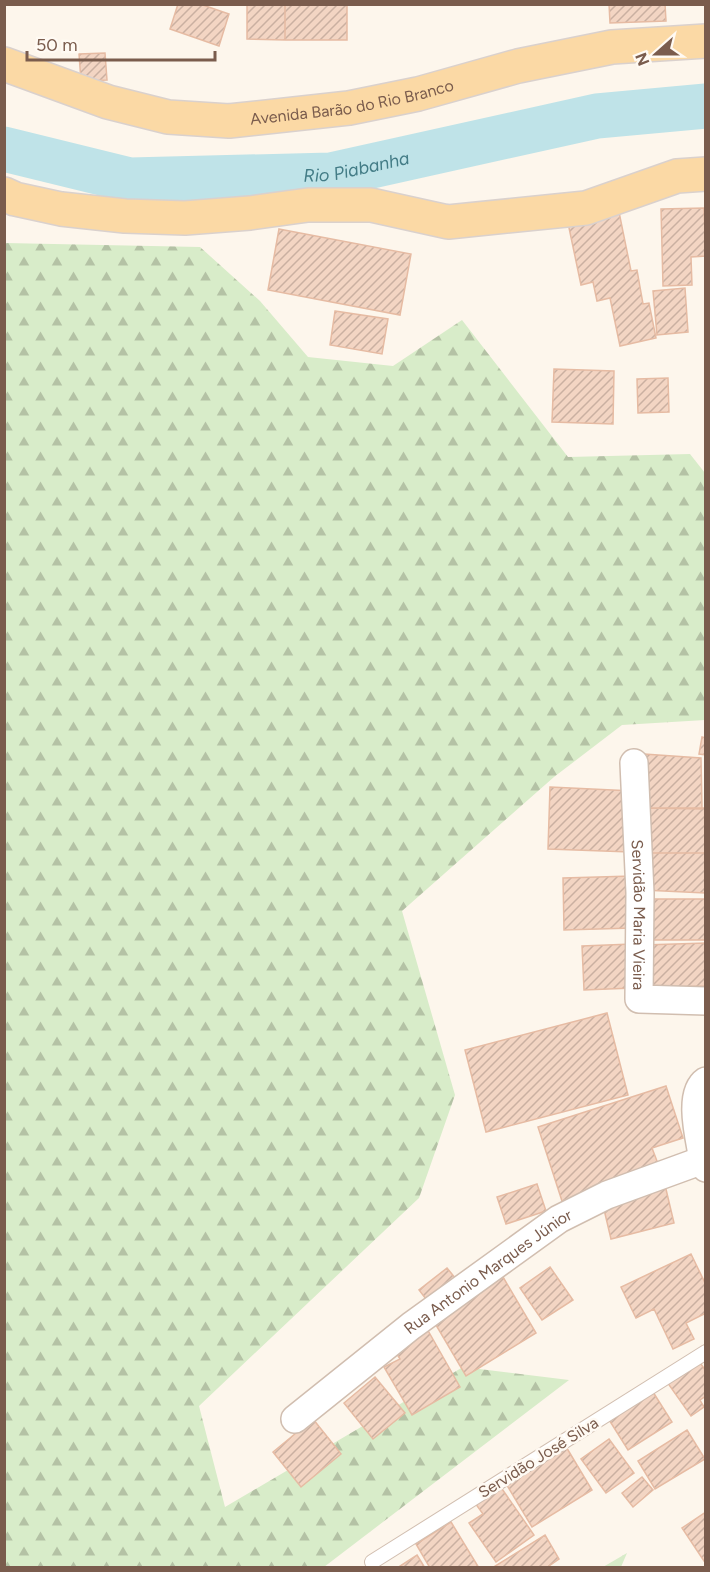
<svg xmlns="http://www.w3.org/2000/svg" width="710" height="1572" font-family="Figtree,sans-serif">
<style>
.forest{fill:url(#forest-firs)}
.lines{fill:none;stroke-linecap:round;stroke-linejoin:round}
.river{stroke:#bfe3e8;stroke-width:45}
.building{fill:url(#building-hatch);stroke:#e6bba3;stroke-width:1.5}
.service-casing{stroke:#d1beb0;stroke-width:16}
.minor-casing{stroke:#d1beb0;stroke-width:30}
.primary-casing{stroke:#dad1cd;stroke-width:36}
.service{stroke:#fff;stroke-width:14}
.minor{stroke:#fff;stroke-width:27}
.primary{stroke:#fbd9a5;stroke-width:33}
.labels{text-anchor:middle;stroke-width:5;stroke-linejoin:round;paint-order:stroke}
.street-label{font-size:16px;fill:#7a5c4d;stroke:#fffaf3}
.water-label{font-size:18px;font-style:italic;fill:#437c86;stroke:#fffaf3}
</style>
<defs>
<pattern id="forest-firs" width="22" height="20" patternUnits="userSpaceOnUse" patternTransform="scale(1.5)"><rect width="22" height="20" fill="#d8ecc9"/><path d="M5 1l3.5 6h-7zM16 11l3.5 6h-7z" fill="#b4c2a5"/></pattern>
<pattern id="building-hatch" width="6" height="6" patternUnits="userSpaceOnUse" patternTransform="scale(1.5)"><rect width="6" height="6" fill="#f3d5c3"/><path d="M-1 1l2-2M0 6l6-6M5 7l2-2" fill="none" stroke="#cab0a1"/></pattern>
</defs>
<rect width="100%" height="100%" fill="#fdf6ec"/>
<path class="forest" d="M5 243 200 247 260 301 308 357 393 366 462 320 568 457 690 454 705 473V720L622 725 554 777 402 911 455 1095 419 1198 199 1406 225 1507 463 1367 569 1380 324 1567 5 1568Z
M627 1553 621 1567H603Z"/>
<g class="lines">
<path class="river" id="s1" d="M4 149 130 180 331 175 597 116 706 106"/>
</g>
<path class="building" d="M178 4H200L229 14 219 46 170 29Z
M247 4H285V40L247 39Z
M285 4H347V40H285Z
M609 4H665L666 21 610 23Z
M105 53 107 80 81 81 79 54Z
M704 208 706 256 691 257 692 285 663 286 661 209Z
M619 212 631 271 637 270 643 304 649 303 656 338 620 346 610 298 597 301 593 282 581 285 568 223Z
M279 229 411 254 400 315 268 290Z
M685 288 688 332 657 335 653 291Z
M335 311 388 319 382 354 330 345Z
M554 369 614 371 613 424 552 422Z
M668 378 669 412 638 413 637 379Z
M702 737 706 738V755L699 754Z
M644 754 701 758 702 809 644 808Z
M550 787 633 791 630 852 548 849Z
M644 808H705V853H644Z
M644 853H705V893L643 890Z
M632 876 633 928 564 930 563 878Z
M645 899H706V940H645Z
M706 943V986L666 987 644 994 643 945Z
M632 944 633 988 584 990 582 946Z
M607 1013 628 1095 486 1132 465 1050Z
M666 1086 683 1138 652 1148 660 1169 562 1201 538 1127Z
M537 1184 546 1211 506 1224 497 1197Z
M665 1185 674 1223 611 1239 602 1201Z
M691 1254 706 1285V1313L686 1323 694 1339 673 1349 654 1309 636 1318 621 1287Z
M550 1267 573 1300 542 1320 520 1288Z
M447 1268 461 1285 432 1307 419 1290Z
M503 1277 536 1333 466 1376 433 1320Z
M426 1327 460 1387 412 1415 384 1367 400 1359 392 1346Z
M698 1360 706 1371V1396L700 1400 704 1407 691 1416 667 1382Z
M375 1377 405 1413 373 1439 344 1403Z
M653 1392 672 1422 628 1450 606 1415Z
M313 1419 341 1454 301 1487 273 1452Z
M687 1430 705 1459 655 1489 638 1461Z
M609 1439 634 1473 606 1493 581 1459Z
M565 1445 592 1490 532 1527 505 1482Z
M642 1477 653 1490 633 1507 622 1493Z
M500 1486 534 1535 496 1562 469 1523 483 1514 475 1503Z
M706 1512V1560L704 1561 682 1528Z
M451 1522 479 1568H430L416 1544Z
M545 1535 559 1559 546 1568H492Z
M417 1555 425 1568H397Z"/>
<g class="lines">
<defs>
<path id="service" d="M372 1562 706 1352"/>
<g id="minor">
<path id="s2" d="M634 763 640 893 639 999 706 1001"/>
<path d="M706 1081C687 1094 700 1140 703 1160L706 1168"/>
<path id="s3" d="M295 1419 411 1326 559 1219 607 1195 703 1160"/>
</g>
<g id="primary">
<path id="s4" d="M4 64 108 102 168 117 229 121 349 108 418 94 518 66 612 47 706 41"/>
<path d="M4 194 15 199 61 209 125 216 185 218 250 213 308 205H371L448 222 586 208 677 176 706 174"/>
</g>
</defs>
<use href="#service" class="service-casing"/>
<use href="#minor" class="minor-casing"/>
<use href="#primary" class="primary-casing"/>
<use href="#service" class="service"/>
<use href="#minor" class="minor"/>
<use href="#primary" class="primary"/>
</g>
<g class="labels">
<g class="street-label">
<text dy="6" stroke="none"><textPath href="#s4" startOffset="358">Avenida Barão do Rio Branco</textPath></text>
<text dy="6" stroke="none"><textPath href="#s2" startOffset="152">Servidão Maria Vieira</textPath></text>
<text dy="6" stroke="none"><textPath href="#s3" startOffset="243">Rua Antonio Marques Júnior</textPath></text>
<text transform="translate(538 1457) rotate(-32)" y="6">Servidão José Silva</text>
</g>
<g class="water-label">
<text dy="6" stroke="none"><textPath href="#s1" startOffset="357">Rio Piabanha</textPath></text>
</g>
</g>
<rect width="710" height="1572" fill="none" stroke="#7a5c4d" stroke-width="12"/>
<g transform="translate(656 54) rotate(249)" stroke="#fffaf3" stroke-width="4.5" paint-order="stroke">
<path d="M0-4.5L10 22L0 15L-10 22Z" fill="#7a5c4d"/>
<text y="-9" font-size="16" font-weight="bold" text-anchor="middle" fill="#7a5c4d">N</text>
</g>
<path d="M27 51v9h188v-9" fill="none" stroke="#7a5c4d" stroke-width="3"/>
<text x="36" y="51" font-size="18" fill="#7a5c4d" stroke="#fffaf3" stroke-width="4.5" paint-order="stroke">50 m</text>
</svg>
